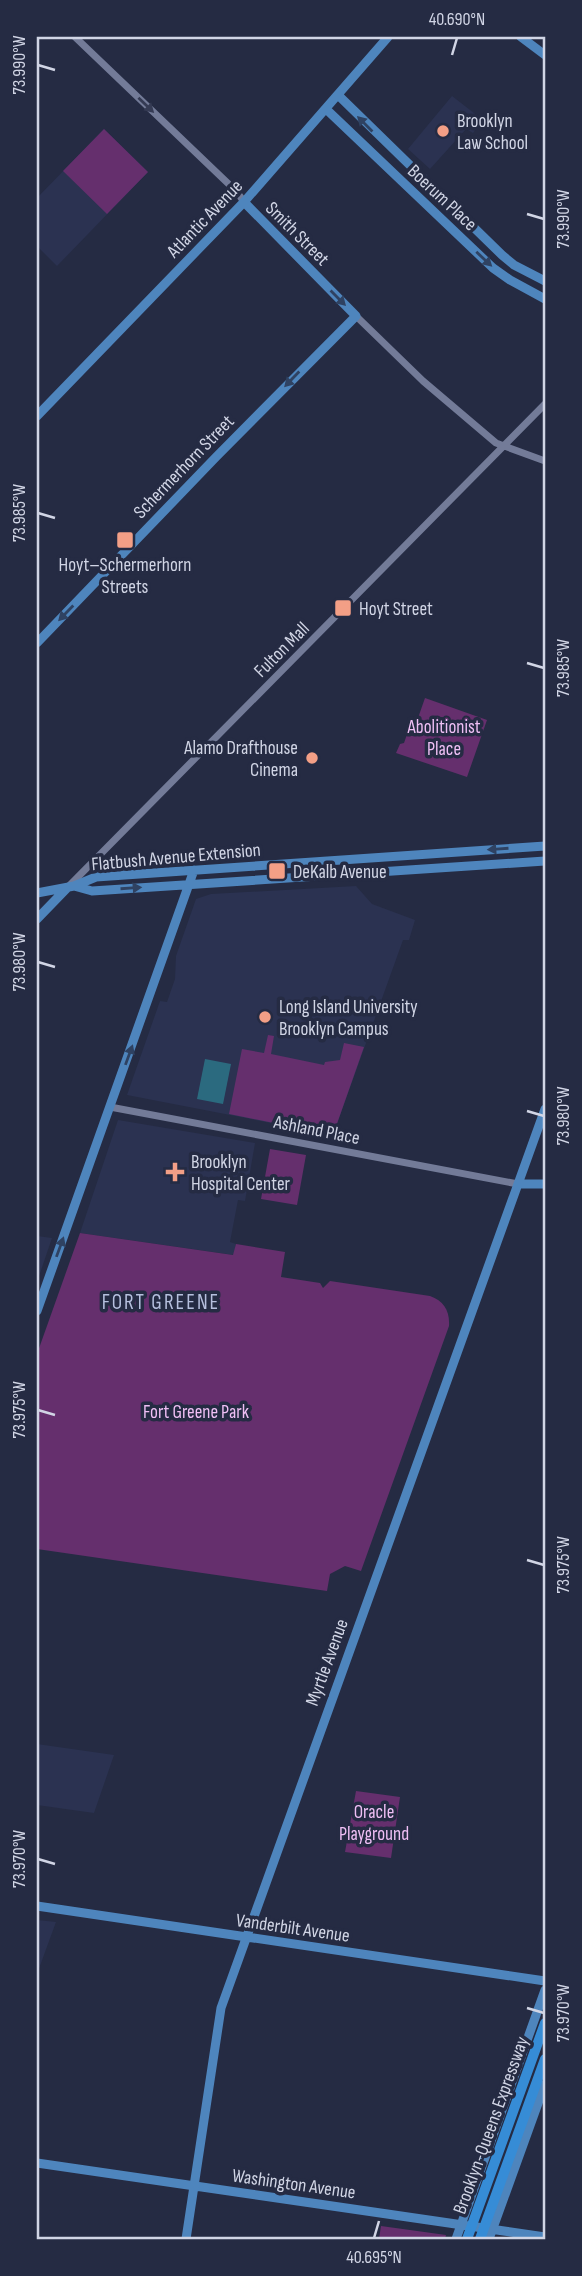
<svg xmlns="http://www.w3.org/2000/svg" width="582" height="2276" font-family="'Sofia Sans Condensed',sans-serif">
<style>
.built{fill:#2b3251}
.green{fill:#652f6d}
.water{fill:#2b6a7f}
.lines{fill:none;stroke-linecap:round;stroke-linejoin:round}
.minor{stroke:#737b98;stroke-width:7}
.major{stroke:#4e85bd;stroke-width:9}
.highway{stroke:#368cd6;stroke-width:10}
.oneway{fill:#353b54}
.oneway2{fill:#2f4262}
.ticks{fill:none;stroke:#d1d5e5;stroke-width:2.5}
.poi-dot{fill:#f39f86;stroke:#252b43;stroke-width:2.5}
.labels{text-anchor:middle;stroke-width:7;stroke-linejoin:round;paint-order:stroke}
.poi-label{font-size:19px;fill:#d1d5e5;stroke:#252b43;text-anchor:start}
.street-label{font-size:19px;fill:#d1d5e5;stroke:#252b43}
.park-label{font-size:19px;fill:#efbff5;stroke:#252b43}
.neighbourhood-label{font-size:21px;letter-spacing:2px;fill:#b6bfde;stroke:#252b43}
.neatline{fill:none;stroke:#d1d5e5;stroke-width:2.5}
.ticks-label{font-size:18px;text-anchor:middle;fill:#d1d5e5}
</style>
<rect width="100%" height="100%" fill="#252b43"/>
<path class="built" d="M452 96 483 120 473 133 466 129 430 169 408 149Z
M104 129 148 172 57 266 37 246V198Z
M356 886 372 904 415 920 409 940H403L333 1135 127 1095 160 1001 167 1002 175 979 176 956 196 899 211 894Z
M118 1120 255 1143 245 1201 238 1200 230 1242 236 1244 234 1255 80 1233Z
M37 1236 52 1238 37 1282Z
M37 1744 114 1755 94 1813 37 1805Z
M37 1920 56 1922 37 1974Z"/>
<path class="green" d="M104 129 148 172 107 214 63 171Z
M425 698 487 720 467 777 396 753 400 744 404 743 413 717 418 718Z
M268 1035 274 1036 271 1054 324 1065 325 1062 340 1060 344 1043 364 1047 333 1135 229 1114 242 1049 264 1053Z
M270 1149 306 1155 297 1205 261 1199Z
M80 1233 233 1255 236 1244 285 1252 281 1277 320 1283 323 1288 330 1281 430 1296C444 1301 450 1311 449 1326L361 1571 345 1566 330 1574 327 1591 37 1549V1354Z
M356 1791 400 1797 391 1858 345 1852Z
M381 2226 446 2235 445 2239H379Z"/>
<path class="water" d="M205 1059 231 1064 223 1104 197 1099Z"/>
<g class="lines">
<path class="minor" d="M75 37 237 192 244 202
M356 316 423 381 496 443 545 461
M68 887 545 404
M110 1107 518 1184"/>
<path class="major" d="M521 37 545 55
M338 95 502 255 514 265 545 281
M326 109 493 268 510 280 545 299
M37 416 244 202 388 37
M37 643 216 457 356 316 244 202
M74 886 92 891 545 861
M37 893 74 886 96 877 545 846
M37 919 67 888
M518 1184H545
M37 1311 194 870
M37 1906 545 1981
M37 2163 545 2237
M186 2239 221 2008 545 1109
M456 2239 545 1990
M489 2239 545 2084"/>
<path class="highway" d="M467 2239 545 2023
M480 2239 545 2059"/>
</g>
<defs><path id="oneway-solid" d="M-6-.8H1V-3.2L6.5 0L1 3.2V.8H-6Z" transform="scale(1.75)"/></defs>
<use class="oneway" href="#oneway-solid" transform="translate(146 105) rotate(44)"/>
<g class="oneway2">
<use href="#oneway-solid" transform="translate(365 124) rotate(-135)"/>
<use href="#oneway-solid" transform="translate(484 259) rotate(43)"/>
<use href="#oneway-solid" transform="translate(338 298) rotate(45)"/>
<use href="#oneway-solid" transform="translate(292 379) rotate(134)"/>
<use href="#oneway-solid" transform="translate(66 613) rotate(134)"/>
<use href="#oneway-solid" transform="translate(498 849) rotate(176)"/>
<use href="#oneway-solid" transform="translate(131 888) rotate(-4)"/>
<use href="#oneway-solid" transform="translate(129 1055) rotate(-70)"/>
<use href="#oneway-solid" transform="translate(60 1247) rotate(-70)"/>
</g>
<path class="ticks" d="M452 55 457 38M38 65 55 70M527 214 544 219M38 513 55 518M527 663 544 668M38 962 55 967M527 1111 544 1116M38 1410 55 1415M527 1560 544 1565M38 1859 55 1864M527 2008 544 2013M374 2238 379 2221"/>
<g class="poi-dot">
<circle cx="443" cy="131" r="7"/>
<rect x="116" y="531" width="18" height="18" rx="3.5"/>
<rect x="334" y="599" width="18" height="18" rx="3.5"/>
<circle cx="312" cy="758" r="7"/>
<rect x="268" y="862" width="18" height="18" rx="3.5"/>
<circle cx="265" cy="1017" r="7"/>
<path d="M171.5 1161.5h7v7h7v7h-7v7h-7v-7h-7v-7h7z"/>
</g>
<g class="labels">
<g class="poi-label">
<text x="457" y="127">Brooklyn<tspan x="457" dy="22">Law School</tspan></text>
<text x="125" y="571" text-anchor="middle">Hoyt–Schermerhorn<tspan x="125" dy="22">Streets</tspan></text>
<text x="359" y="615">Hoyt Street</text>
<text x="298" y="754" text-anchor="end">Alamo Drafthouse<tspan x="298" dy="22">Cinema</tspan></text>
<text x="293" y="878">DeKalb Avenue</text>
<text x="279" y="1013">Long Island University<tspan x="279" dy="22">Brooklyn Campus</tspan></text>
<text x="191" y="1168">Brooklyn<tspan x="191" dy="22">Hospital Center</tspan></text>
</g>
<g class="street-label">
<text transform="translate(443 197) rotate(43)" y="7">Boerum Place</text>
<text transform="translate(204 218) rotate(-46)" y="7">Atlantic Avenue</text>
<text transform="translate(298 233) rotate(45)" y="7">Smith Street</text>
<text transform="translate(183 466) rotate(-46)" y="7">Schermerhorn Street</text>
<text transform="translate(281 649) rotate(-45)" y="7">Fulton Mall</text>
<text transform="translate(176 856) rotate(-5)" y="7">Flatbush Avenue Extension</text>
<text transform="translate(317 1129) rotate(11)" y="7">Ashland Place</text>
<text transform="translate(326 1662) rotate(-70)" y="7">Myrtle Avenue</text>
<text transform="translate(293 1927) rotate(8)" y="7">Vanderbilt Avenue</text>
<text transform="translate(490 2125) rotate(-70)" y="7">Brooklyn-Queens Expressway</text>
<text transform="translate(294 2183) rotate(8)" y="7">Washington Avenue</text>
</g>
<g class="park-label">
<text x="444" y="733">Abolitionist<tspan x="444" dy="22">Place</tspan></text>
<text x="196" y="1418">Fort Greene Park</text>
<text x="374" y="1818">Oracle<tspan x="374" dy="22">Playground</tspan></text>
</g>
<g class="neighbourhood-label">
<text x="161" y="1309">FORT GREENE</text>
</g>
</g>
<rect width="582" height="2276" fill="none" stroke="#252b43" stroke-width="77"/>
<rect x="38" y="38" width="506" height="2200" class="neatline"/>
<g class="ticks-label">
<text x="457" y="25">40.690°N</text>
<text transform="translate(19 65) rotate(-90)" y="6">73.990°W</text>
<text transform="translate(563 219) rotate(-90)" y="6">73.990°W</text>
<text transform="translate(19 513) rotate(-90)" y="6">73.985°W</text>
<text transform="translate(563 668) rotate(-90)" y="6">73.985°W</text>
<text transform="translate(19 962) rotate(-90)" y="6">73.980°W</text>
<text transform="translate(563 1116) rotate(-90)" y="6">73.980°W</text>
<text transform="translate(19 1410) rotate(-90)" y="6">73.975°W</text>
<text transform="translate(563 1565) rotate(-90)" y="6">73.975°W</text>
<text transform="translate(19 1859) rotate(-90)" y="6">73.970°W</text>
<text transform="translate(563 2013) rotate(-90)" y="6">73.970°W</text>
<text x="374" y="2263">40.695°N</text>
</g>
</svg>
